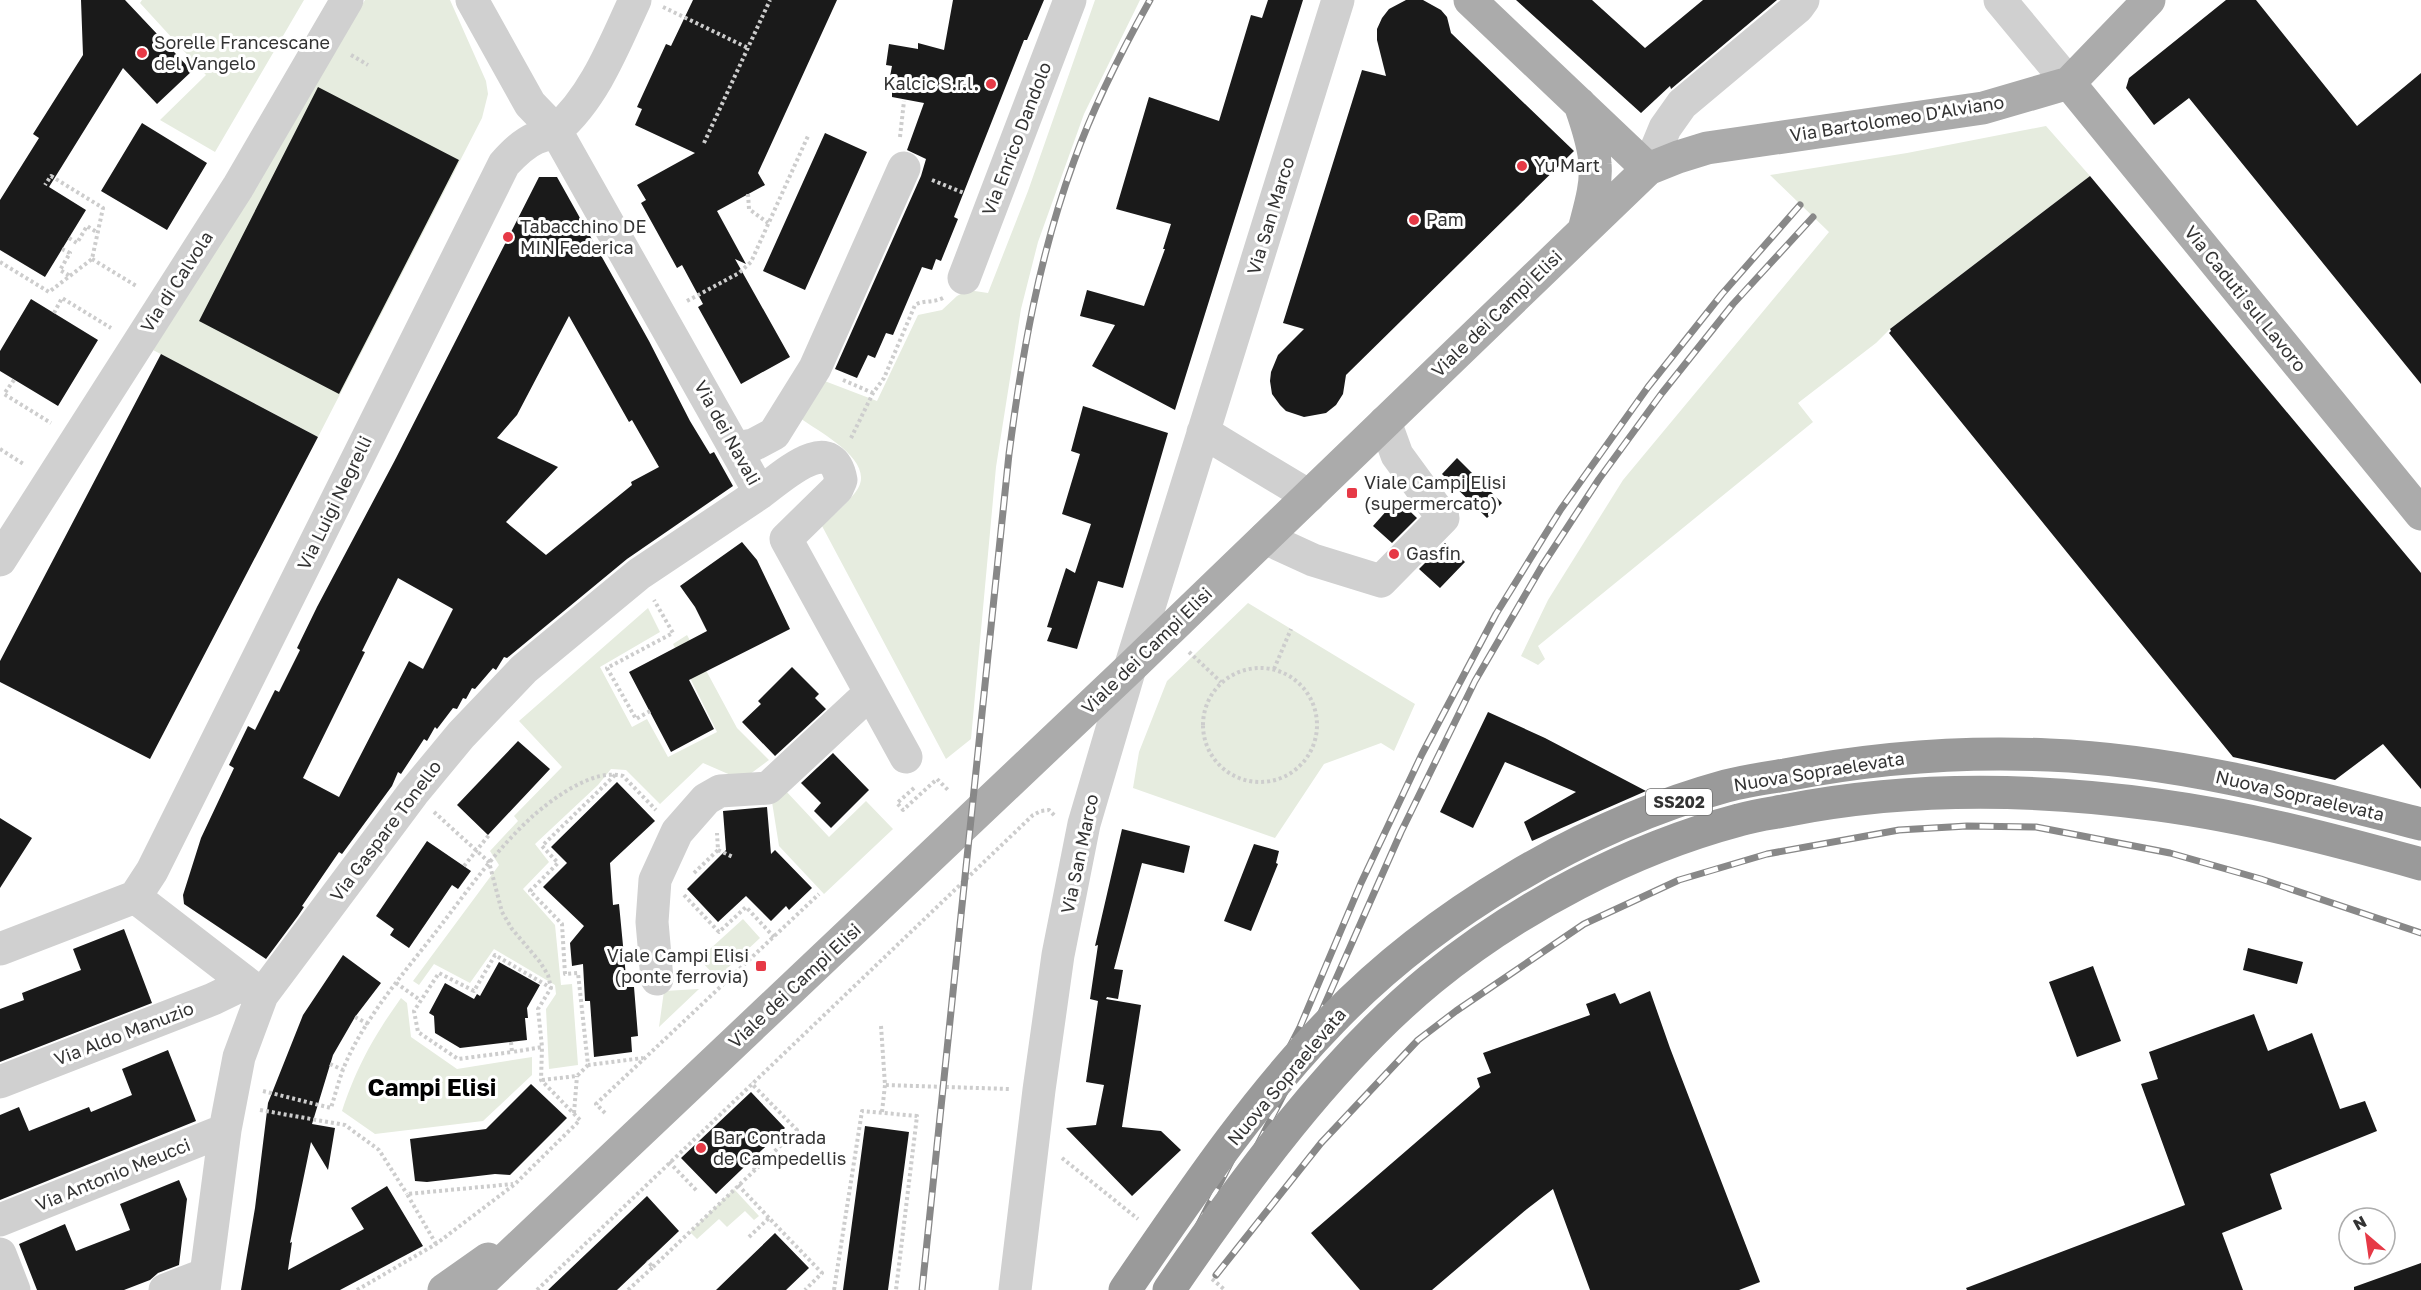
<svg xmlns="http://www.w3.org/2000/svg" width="2421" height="1290" font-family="'Golos Text',sans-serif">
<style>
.green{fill:#e6ecdf}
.building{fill:#1a1a1a;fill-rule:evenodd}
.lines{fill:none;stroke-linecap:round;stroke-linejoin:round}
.path{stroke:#cdcdcd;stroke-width:4;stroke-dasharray:3 3;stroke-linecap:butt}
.minor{stroke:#d0d0d0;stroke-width:33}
.major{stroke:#ababab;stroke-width:33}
.rail-casing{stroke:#888;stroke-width:7}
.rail{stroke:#fff;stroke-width:4.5;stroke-dasharray:14;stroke-linecap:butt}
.highway-bridge{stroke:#9a9a9a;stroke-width:33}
.poi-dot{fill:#e63946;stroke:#fff;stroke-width:2}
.labels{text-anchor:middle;stroke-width:6;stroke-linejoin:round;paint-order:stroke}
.shield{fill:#fff;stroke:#707070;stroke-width:1.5}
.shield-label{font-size:16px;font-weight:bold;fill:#333}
.poi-label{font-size:18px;fill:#333;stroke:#fff;text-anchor:start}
.street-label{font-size:18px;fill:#333;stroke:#fff}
.district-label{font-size:24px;font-weight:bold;fill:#000;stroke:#fff}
</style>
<rect width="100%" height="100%" fill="#fff"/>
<path class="green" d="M142 0H304L215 152 160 120 206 75 140 3Z
M365 0H450L486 81 488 94 482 118 318 437 153 350Z
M1095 0H1140L1084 114 1038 242 1021 309 996 467 971 739 946 759 822 526C831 517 857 495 860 484 869 457 819 432 800 418L822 380 877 401 918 315 942 310 957 296 968 290 988 293 1028 191Z
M2046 126 2090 176 1890 329 1876 343 1798 403 1813 422 1538 646 1545 659 1538 665 1521 656 1548 600 1623 480 1829 232 1770 175 1907 153Z
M1248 603 1415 704 1394 751 1381 743 1324 764 1275 838 1133 788 1139 752 1167 681Z
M648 608 660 632 600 667 632 727 647 719 668 757 717 732 673 644 687 635 737 728 769 760 742 780 703 763 660 804 626 770 611 769 598 785 535 844 549 862 523 889 555 925 561 985 572 984 578 1065 549 1069 546 1009 556 994 555 985 494 949 470 983 434 964 419 985 413 981 499 865 490 851 518 821 514 816 562 767 519 721Z
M785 790 829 837 866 801 893 829 824 894 779 846 772 802Z
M743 919 760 938 717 978 699 959Z
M699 989 659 1027 664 991Z
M401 998 407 1003 411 1037 457 1069 532 1057V1075L483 1121 375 1134 342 1111C357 1066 374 1036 401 998Z
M734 1189 759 1216 754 1220 745 1211 727 1227 719 1219 697 1239 690 1232Z"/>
<path class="building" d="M81 0H125L192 71 157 104 123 68 49 187 86 210 45 277 0 250V200L39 138 33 134 83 55Z
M693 0H837L758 173 765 185 717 211 746 264 735 259 790 357 741 384 698 307 703 304 682 265 677 268 641 203 646 200 637 185 695 153 635 125 642 109 637 107 666 44 671 46Z
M953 0H1044L1027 40H1024L954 217 958 219 941 261 936 259 932 270 922 267 893 335 886 333 875 358 868 355 857 378 835 369 921 176 926 159 907 150 924 103 892 97V88L888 87 892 66 886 65 889 44 918 49V43L944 50Z
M1268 0H1303L1175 410 1092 366 1115 325 1080 316 1087 290 1144 306 1165 249H1163L1171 224 1116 209 1149 97 1219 121 1251 15 1262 18Z
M1406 0H1423L1441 10 1447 17 1451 33 1574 151 1346 375 1343 394 1336 405 1326 413 1304 417 1286 411 1280 405 1272 394 1270 381 1271 372 1278 355 1304 329 1283 323 1362 70 1386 76 1377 40V29L1382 18 1389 9Z
M1516 0H1592L1645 48 1703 0H1777L1671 89 1670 86 1641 113Z
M2226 0H2256L2357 126 2421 73V384L2189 98 2154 125 2126 88 2129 78Z
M318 87 459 160 339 394 199 321Z
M142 123 207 163 167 230 101 191Z
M825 133 867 152 805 290 763 271Z
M2090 176 2421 573V789L2383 744 2335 780 2233 757 1889 333 1891 331 1890 329Z
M539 177H557L649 341 690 421 710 454 714 452 733 486 627 559 507 658 504 657 496 670 493 668 475 689 472 688 466 699 463 698 457 709 453 708 437 729 435 727 427 741 424 739 401 774 398 772 392 786 342 854 339 852 302 906 304 907 298 916 266 959 184 904 183 895 201 838 234 768 229 765 248 726 255 730 275 690 279 692 300 650 297 648 317 607 395 460ZM569 316 629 422 632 420 659 467 631 482 632 485 546 555 506 522 558 467 497 438 517 415ZM398 578 453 609 423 669 409 661 339 797 303 778 365 652 362 651Z
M31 299 98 340 58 406 0 371V351Z
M161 354 318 437 150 759 0 682V661Z
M1083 406 1168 433 1123 588 1098 581 1077 649 1047 641 1052 628 1047 627 1066 568 1075 573 1091 524 1062 514 1080 454 1071 451Z
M1457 458 1502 503 1487 518 1442 474Z
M1397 499 1417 518 1392 543 1373 526Z
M742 542 757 560 790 629 689 680 714 729 671 752 629 672 707 631 695 607 680 586Z
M1445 543 1465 562 1440 588 1419 569Z
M792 667 819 694 815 698 826 709 775 756 742 722 761 704 758 701Z
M1488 712 1545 738 1646 791 1532 841 1524 822 1576 792 1505 762 1473 828 1440 812Z
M518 741 550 769 488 835 457 805Z
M833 753 869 790 831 828 814 811 821 803 801 783Z
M617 782 655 821 610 863 613 905 619 904 627 987H634L638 1036 631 1037 632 1052 594 1057 590 1001H585L583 964 572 966 570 943 584 926 543 887 567 863 551 847Z
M767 807 771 854 775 850 812 888 789 910 786 906 771 921 746 896 718 922 687 889 726 850 723 811Z
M0 818 32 838 0 888Z
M1122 829 1190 846 1184 873 1142 863 1114 969 1123 970 1118 999 1107 997 1106 999 1141 1005 1122 1127 1161 1131 1181 1150 1132 1196 1066 1128 1096 1125 1104 1085 1086 1082 1098 1001 1090 999 1098 945 1095 946Z
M427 841 471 871 458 889 452 885 409 948 390 935 394 929 376 916Z
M1254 844 1279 851 1276 863 1278 864 1251 931 1224 921Z
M124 929 152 1003 0 1062V1009L24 1000 22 993 81 970 73 949Z
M2248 948 2303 962 2297 984 2243 970Z
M343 955 381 983 355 1017 333 1055 312 1124 335 1128 328 1170 311 1142 290 1243 292 1242 288 1270 364 1229 351 1208 387 1186 423 1246 340 1290H241L255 1208 268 1103 303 1015Z
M499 962 540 985 527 1008 528 1018H525L527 1040 460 1048 435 1033 434 1016 429 1013 445 983 474 999 477 994 480 996Z
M2093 966 2121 1041 2077 1057 2049 982Z
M1650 991 1670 1048 1760 1282 1739 1290H1590L1553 1189 1527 1209 1432 1290H1360L1311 1233 1480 1087 1477 1078 1491 1073 1483 1053 1590 1015 1586 1004 1615 993 1620 1004Z
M2254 1014 2268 1051 2312 1033 2340 1109 2365 1101 2377 1131 2270 1174 2282 1209 2222 1233 2243 1290H1967L1966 1288 2185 1205 2141 1084 2158 1079 2149 1052Z
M168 1050 196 1121 0 1200V1115L19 1107 29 1131 89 1107 91 1112 132 1095 122 1069Z
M531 1084 567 1118 510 1175 495 1174 427 1182 415 1181 410 1139 486 1129Z
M751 1092 785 1128 716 1194 681 1158Z
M865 1126 909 1132 888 1290H843Z
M179 1180 187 1199 179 1265 158 1273 150 1280 124 1290H37L19 1244 65 1224 76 1251 130 1230 120 1204Z
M647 1196 679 1231 617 1290H548Z
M775 1233 809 1268 786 1290H716Z
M2421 1263V1290H2354V1287Z"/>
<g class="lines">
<path class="path" d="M663 7 748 48
M351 55 368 65
M900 137 904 101
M704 143 770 0
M932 180 964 193
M748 194 749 209 768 223
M69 238 77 243 87 226 98 233
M62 249 70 253 60 270 70 276
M92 259 138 287
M0 262 49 292 92 259 103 208 51 176 45 185
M687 301 739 273 751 262 808 136
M54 313 62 298 111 328
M14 380 4 394 51 423
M843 380 873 393
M851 438 873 393 884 378 915 305C923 300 933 303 943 298
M0 449 25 465
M1189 652 1221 682
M1203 725a57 57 0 1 1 114 0a57 57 0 1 1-114 0Z
M1274 669 1291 629
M650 711 636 719 607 668 673 633 654 600
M615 775 542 846 558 863 530 891 562 924 565 974 578 973 588 1065 643 1058
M914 788 897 803 903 810 937 779 948 790
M434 812 489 862 502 912 512 929 540 962 548 975 551 988 538 1009 542 1047
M718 850 733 857
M464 866 489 835
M694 873 718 850 717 833
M684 895 719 932 746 907 774 937
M396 983 420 1000
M355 1017 368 1024
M881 1026 885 1085 1009 1089
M511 1042 512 1052 458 1059 418 1032 414 1011 439 973 474 991 495 955 551 988
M330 1064 343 1070
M542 1080 577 1076 588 1065
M263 1091 331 1108C336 1092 340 1075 347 1060 368 1014 404 973 435 933 466 893 496 849 534 815 555 797 594 768 623 776L656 810
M260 1110 345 1125 379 1150 407 1194
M882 1112 885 1085
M574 1113 577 1076
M605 1113 596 1104 819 894
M1062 1158 1138 1219
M669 1162 697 1191
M749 1163 756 1170
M738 1185 769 1218
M749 1237 769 1218 822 1273 805 1290
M436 1244 407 1194 513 1184
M653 1267 797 1130 751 1083
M1212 1279 1225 1290
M357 1290 436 1244 515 1184 580 1120 541 1080 542 1047 512 1052
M537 1290 1033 815 1041 811 1049 810 1055 816
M628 1290 653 1267 647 1261
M834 1290 862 1111 917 1116 896 1290"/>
<path class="minor" d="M472 0 530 104 556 131 760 493C781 478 832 429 841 480L837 489 786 539 906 757
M2000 0 2069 83
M1648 169 1665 128 1682 104 1798 7 1803 0
M964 278 1070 0
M1203 432 1309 496
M735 448 753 445 774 434 815 368 904 168
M1265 538 1313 560 1381 581 1443 518 1397 455 1385 422
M0 560 238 187 347 0
M135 897 152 871 504 164C514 153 523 144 536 138 543 135 552 134 557 129 594 98 615 43 635 0
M0 949 135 897 262 995
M657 979 652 922 655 880 677 832 706 799 720 791 768 788 870 693
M0 1082 213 999 246 983
M0 1220 225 1130
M0 1254 14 1290
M165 1290 206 1274
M204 1290 225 1130 239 1057 262 995 413 793 461 735 524 669 639 574 760 493
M1015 1290 1039 1090 1058 955 1084 824 1130 668 1338 0"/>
<path class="major" d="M1470 0 1648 169
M2069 83 2421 514
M1580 104C1586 123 1594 143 1595 164 1597 186 1589 210 1584 230
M444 1290 488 1259
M473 1290 1130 668 1648 169 1678 157 1707 148 1983 108 2069 83 2149 0"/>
<defs>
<path id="rail" d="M1198 1226 1300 1027 1361 883 1422 754 1496 614 1561 509 1648 387 1722 294 1800 205
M1207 1244 1293 1076 1401 832 1475 681 1542 566 1599 479 1662 393 1733 304 1813 217
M1216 1275 1321 1143 1418 1040 1456 1011 1584 924 1679 880 1767 854 1899 830 1967 826 2036 827 2170 853 2261 879 2421 933
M922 1290 1009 454C1022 354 1039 256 1074 161 1094 105 1121 52 1150 0"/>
</defs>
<use href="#rail" class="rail-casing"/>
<use href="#rail" class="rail"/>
<path class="highway-bridge" d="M1125 1290C1189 1197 1253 1101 1332 1020 1434 914 1584 825 1726 786 1745 781 1766 778 1785 775 1872 758 1960 751 2049 755 2175 760 2300 793 2421 824
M1169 1290C1242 1183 1331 1061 1431 979 1518 908 1630 849 1739 820 1755 815 1773 813 1789 810 1912 786 2034 788 2158 805 2247 817 2335 840 2421 864"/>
</g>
<g class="poi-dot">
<circle cx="142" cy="53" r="6"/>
<circle cx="991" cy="84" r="6"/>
<circle cx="1522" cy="166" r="6"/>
<circle cx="1414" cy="220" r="6"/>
<circle cx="508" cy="237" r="6"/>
<rect x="1346" y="487" width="12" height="12" rx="3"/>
<circle cx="1394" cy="554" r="6"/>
<rect x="755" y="960" width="12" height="12" rx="3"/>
<circle cx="701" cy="1148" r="6"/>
</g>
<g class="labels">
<rect class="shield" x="1646" y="789" width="66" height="26" rx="4.5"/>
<g class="shield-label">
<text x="1679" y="808">SS202</text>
</g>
<g class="poi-label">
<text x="154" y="49">Sorelle Francescane<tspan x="154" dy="21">del Vangelo</tspan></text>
<text x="979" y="90" text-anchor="end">Kalcic S.r.l.</text>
<text x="1534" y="172">Yu Mart</text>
<text x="1426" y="226">Pam</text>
<text x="520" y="233">Tabacchino DE<tspan x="520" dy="21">MIN Federica</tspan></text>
<text x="1364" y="489">Viale Campi Elisi<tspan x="1364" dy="21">(supermercato)</tspan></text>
<text x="1406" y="560">Gasfin</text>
<text x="749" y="962" text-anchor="end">Viale Campi Elisi<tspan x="749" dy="21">(ponte ferrovia)</tspan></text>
<text x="713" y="1144">Bar Contrada<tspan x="713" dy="21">de Campedellis</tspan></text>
</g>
<g class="street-label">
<text transform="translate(1897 119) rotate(-9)" y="6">Via Bartolomeo D'Alviano</text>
<text transform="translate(1017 139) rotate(-69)" y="6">Via Enrico Dandolo</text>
<text transform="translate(1271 216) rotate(-73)" y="6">Via San Marco</text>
<text transform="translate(177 282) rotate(-57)" y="6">Via di Calvola</text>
<text transform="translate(2245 299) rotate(51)" y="6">Via Caduti sul Lavoro</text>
<text transform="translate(1497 314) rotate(-44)" y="6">Viale dei Campi Elisi</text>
<text transform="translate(727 433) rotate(61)" y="6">Via dei Navali</text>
<text transform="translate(335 503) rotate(-64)" y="6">Via Luigi Negrelli</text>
<text transform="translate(1147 651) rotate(-44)" y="6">Viale dei Campi Elisi</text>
<text transform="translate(1819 772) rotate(-9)" y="6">Nuova Sopraelevata</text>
<text transform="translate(2300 796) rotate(13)" y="6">Nuova Sopraelevata</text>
<text transform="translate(386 831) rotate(-53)" y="6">Via Gaspare Tonello</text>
<text transform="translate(1080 854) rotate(-78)" y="6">Via San Marco</text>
<text transform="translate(795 986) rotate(-43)" y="6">Viale dei Campi Elisi</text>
<text transform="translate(124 1034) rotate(-21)" y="6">Via Aldo Manuzio</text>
<text transform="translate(1287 1077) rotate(-50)" y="6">Nuova Sopraelevata</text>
<text transform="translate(113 1175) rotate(-22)" y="6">Via Antonio Meucci</text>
</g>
<g class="district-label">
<text x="432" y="1096">Campi Elisi</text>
</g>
</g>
<g transform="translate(2367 1236) rotate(331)"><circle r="28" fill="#ffffff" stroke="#adadad" stroke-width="1.5"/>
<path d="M0-4.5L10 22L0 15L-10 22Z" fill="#e63946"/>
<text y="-9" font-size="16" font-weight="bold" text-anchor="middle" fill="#333333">N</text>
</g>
</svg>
